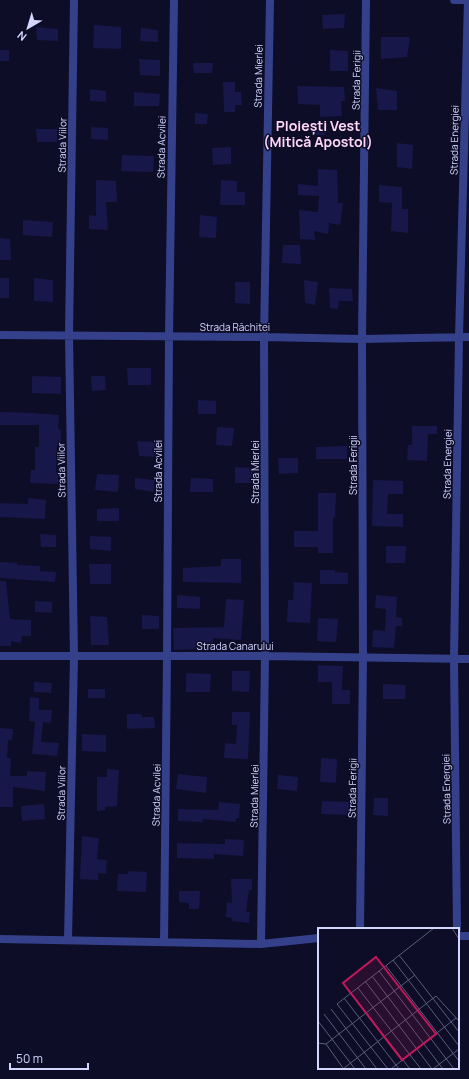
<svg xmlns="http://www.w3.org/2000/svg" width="469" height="1079" font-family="Manrope,sans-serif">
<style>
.building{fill:#181749}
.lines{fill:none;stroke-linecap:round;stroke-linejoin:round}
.minor{stroke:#34408a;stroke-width:8}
.labels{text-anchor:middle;stroke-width:3;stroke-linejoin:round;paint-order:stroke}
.street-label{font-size:10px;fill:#d3d6ff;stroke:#0d0d27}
.district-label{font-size:14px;font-weight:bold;fill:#ffd5f7;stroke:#0d0d27}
.inset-road{fill:none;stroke:#5c5d7d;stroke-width:1}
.view{fill:#c2185b;fill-opacity:0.15;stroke:#c2185b;stroke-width:2}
.inset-edge{fill:none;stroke:#d3d6ff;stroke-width:2}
</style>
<rect width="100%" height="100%" fill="#0d0d27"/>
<path class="building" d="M345 14 344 28 323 29 322 15Z
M94 25 121 27V49L93 48Z
M36 27 58 29V41L37 40Z
M141 28 158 30V42L140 41Z
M381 37H410L407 57 381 59Z
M0 50H9V61H0Z
M330 50 348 51V71H330Z
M139 59 160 60V76L140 75Z
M193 63H213L212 73H194Z
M223 82H235V92H241L242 105H235V112H224Z
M297 86 344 87 345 101H341L342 116 320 117V105L298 104Z
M376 88 397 91V110H378Z
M90 89 106 91V102L90 101Z
M134 92 160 94 159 106H134Z
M195 113 208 114 207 124H195Z
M316 122 325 123V135H316Z
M91 127 108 128V140L91 139Z
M36 129H57V142H37Z
M397 143 413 145 412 169 397 167Z
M231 147V164L213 165 212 148Z
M122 155 154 156 153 172 121 171Z
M318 169 337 170 338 203H343L340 225 329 223 328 234 314 231 315 240 300 239 299 210 318 212 319 196 298 195V184L318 186Z
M96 180 116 181 117 202H106L108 230 89 229V215L96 216Z
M221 180 237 181V192H245V205H220Z
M379 185 402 187V209H408V233L391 231 392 203 379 202Z
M200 215 217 217 216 238 199 237Z
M23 220 53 222 52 237 23 235Z
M0 238 10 239 11 260H0Z
M283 245H300L301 264 282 263Z
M0 278H9V298H0Z
M34 278 53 280V302L34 301Z
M304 280 318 282 315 305 305 303Z
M235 282H250V304L235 303Z
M329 288 352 289 353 301H339L338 309 330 308Z
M127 368H151V385H128Z
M32 376 61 377V394L32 393Z
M91 376H105L106 390 92 391Z
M198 400 216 401V414H198Z
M0 412 34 413 59 415 58 429 61 430V445H57L56 472H58V484L30 483 31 470H35V447H39V425H0Z
M412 426H437V434H428L427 461 407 460 408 445H412Z
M217 427 234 428 232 446 216 445Z
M137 441 156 442V457L139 456Z
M347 446V459H316V447Z
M278 458H298V473L279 474Z
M235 467 254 468V483H235Z
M97 474 119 475 118 492 95 490Z
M135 478 154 480V492L135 489Z
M191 478 213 479V492H190Z
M373 480 403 481V494H388L387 514H403V527L372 526Z
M318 493H336L335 518 333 517V553H318V547H294V531H318Z
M28 498 46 500 45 519 0 517V503L28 504Z
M119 508V521H97V509Z
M40 534 56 535V547H41Z
M90 536 111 537V551L90 549Z
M386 546H406L405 563H386Z
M221 559H241V583L183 582V568L221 566Z
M0 562 17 563V565L40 566V571L56 572 55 582 0 578Z
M89 564H111V584H90Z
M320 570H335V572L348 573V584H320Z
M0 581H6L10 619 31 620V636H22L21 643 11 641V646H0Z
M294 582 312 583 310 623 287 622 288 600H293Z
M177 595 200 597V609L177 608Z
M376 595 397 597 396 617 402 618V626H396L394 648 372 647 373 630 385 631 386 609 375 608Z
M226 599 244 600 241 640 213 638V645H200V649L174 650 173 628 224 627Z
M35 601 52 602V613L35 612Z
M142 615 159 616V629H142Z
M90 616 107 617 109 645H91Z
M318 618 338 619 336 642 317 641Z
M318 665 343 666 342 690H350V704H332V682H318Z
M232 671H250L249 692 232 691Z
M186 673 211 674 210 692H186Z
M34 682 52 683 51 693 34 692Z
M383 684 406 685 405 699H383Z
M88 689H105V698H88Z
M30 697 39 698V710H52L51 723 43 722 41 742 59 743 57 756 32 754 35 722 29 721Z
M232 712H250L248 759 224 758 225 743 236 744 237 725H232Z
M127 714H142V717H154L155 728 127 729Z
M0 728 13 729 12 740H8L7 758H11L10 776H27V771L46 772 45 791 13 787V807H0Z
M82 734 106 735V752L82 751Z
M321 758 337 759 336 783 320 782Z
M107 769 119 770 117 806 105 807V810L97 811V777H107Z
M178 774 207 777 206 793 176 789Z
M278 775 298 777 297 791 277 789Z
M374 798H388V816L373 815Z
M322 801 351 802 350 815 321 814Z
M219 802 240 804 239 818H236V822L203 819V822L178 821V809L218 810Z
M44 804 45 819 22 821 21 806Z
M82 836 99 838 97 859 107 860 106 874 98 873V880L80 879Z
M225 839 244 840 243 856 214 854V859L177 858V843L225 844Z
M128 871 147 872 146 892 117 891 118 874H128Z
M231 879H252V890H249L246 912H250L249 923 232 921V918L226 917 227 902 232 903Z
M179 891H200L199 909H189V903L179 902Z"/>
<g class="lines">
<path class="minor" d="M454 0H469
M0 335 264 337 362 339 469 337
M0 656H265L469 659
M360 929 363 657 362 339 366 0
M457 929 454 659 459 337 468 0
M458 936H469
M0 939 261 944 319 938
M68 939 74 657 69 335 74 0
M164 942 167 656 169 337 174 0
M261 944 265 656 264 337 270 0"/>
</g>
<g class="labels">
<g class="street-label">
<text transform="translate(258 76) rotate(-89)" y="4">Strada Mierlei</text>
<text transform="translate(356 80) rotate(-89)" y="4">Strada Ferigii</text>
<text transform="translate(454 140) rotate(-89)" y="4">Strada Energiei</text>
<text transform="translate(62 145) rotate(-89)" y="4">Strada Viilor</text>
<text transform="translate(161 147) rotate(-89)" y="4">Strada Acvilei</text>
<text x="235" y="331">Strada Răchitei</text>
<text transform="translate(447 464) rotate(-89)" y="4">Strada Energiei</text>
<text transform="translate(353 465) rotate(-90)" y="4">Strada Ferigii</text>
<text transform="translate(61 470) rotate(-91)" y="4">Strada Viilor</text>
<text transform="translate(158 471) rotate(-90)" y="4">Strada Acvilei</text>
<text transform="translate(255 472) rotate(-90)" y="4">Strada Mierlei</text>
<text x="235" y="650">Strada Canarului</text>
<text transform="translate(352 788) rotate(-89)" y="4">Strada Ferigii</text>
<text transform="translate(446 789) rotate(-91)" y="4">Strada Energiei</text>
<text transform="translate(61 793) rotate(-89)" y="4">Strada Viilor</text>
<text transform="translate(156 795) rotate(-89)" y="4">Strada Acvilei</text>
<text transform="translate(254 796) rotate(-89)" y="4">Strada Mierlei</text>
</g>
<g class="district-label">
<text x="318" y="131">Ploiești Vest<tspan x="318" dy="16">(Mitică Apostol)</tspan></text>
</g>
</g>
<g transform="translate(318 928)">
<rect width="141" height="141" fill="#0d0d27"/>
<path class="inset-road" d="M134 0 141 11M81 27 141 104M75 32 141 118M68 38 141 133M61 43 136 141M54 48 125 141M47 53 114 141M40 60 103 141M33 65 92 141M26 70 81 141M13 81 59 141M6 86 48 141M0 93 37 141M0 115 8 116 97 47M8 116 25 140M25 141 118 68 141 93M70 141 19 76 116 0M73 141 138 90M115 141 141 121"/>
<path class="view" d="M58 29 118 106 84 132 25 55Z"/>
<rect width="141" height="141" class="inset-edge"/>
</g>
<g transform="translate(28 28) rotate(218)" stroke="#0d0d27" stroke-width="3" paint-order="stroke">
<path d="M0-3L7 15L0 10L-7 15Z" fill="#d3d6ff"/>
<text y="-6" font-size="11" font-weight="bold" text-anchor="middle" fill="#d3d6ff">N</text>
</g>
<path d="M10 1063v6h78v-6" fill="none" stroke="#d3d6ff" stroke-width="2"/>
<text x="16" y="1063" font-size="12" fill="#d3d6ff" stroke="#0d0d27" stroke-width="3" paint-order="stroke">50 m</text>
</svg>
